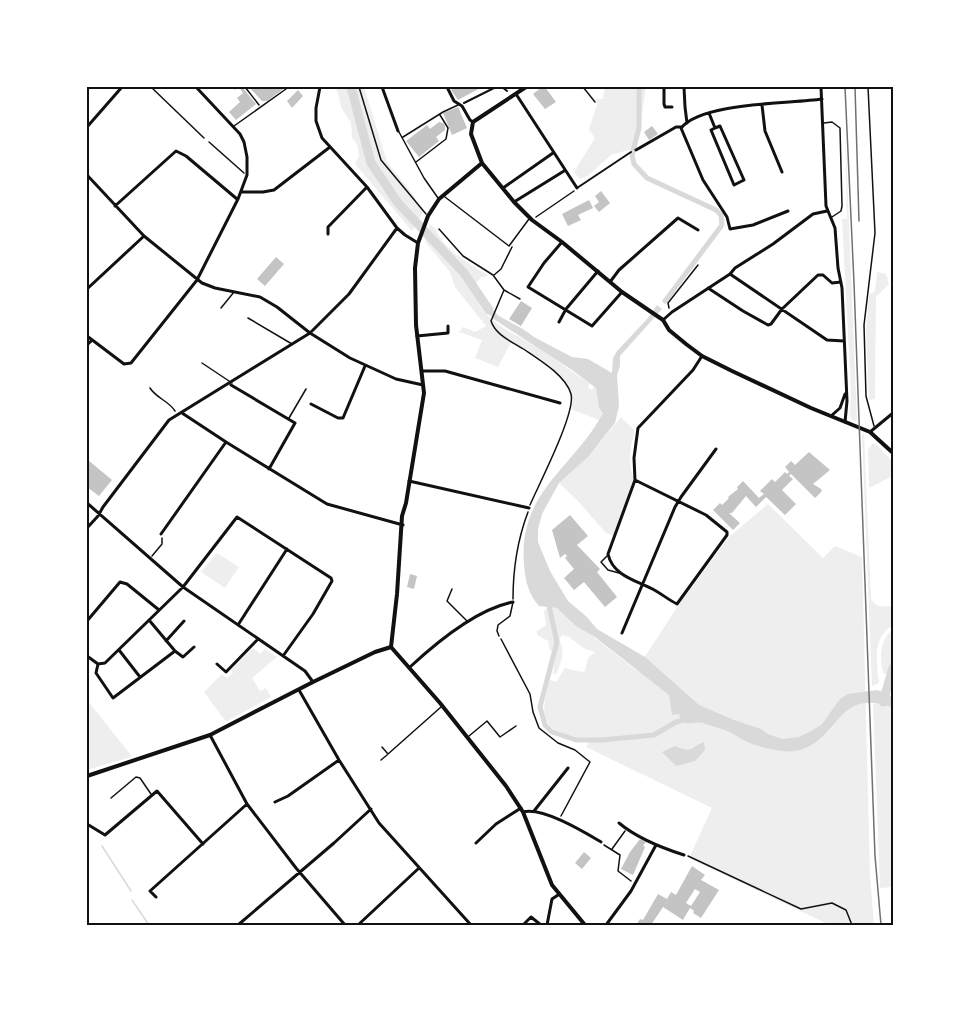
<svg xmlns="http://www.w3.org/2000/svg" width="980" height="1012" font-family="'PT Serif',serif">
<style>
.green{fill:#eee}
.water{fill:#d9d9d9}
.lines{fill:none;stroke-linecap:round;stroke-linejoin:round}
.stream{stroke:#d9d9d9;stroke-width:1.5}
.canal{stroke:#d9d9d9;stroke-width:5}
.river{stroke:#d9d9d9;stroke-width:9}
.building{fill:#c4c4c4;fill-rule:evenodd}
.path{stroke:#111;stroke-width:1.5}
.service{stroke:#111;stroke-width:1.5}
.pedestrian{stroke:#111;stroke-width:2}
.minor{stroke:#111;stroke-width:3}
.tertiary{stroke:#111;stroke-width:4}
.rail{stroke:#707070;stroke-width:1.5}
.neatline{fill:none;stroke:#111;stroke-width:2}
</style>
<rect width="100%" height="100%" fill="#fff"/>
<path class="green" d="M336 87H364L387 162 415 197 417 204 423 212 412 231 355 164 359 156 357 144 352 138 351 123 342 109Z
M605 87H646C642 110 642 125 635 148L611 155 589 175 580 179 574 172 595 138 589 129 597 105 596 99H603Z
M845 126 857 421 851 419 850 415 851 390 842 219H847Z
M430 224C437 228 438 236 444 243 456 256 472 266 488 275L485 277H481L474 286 483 300 479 304C490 324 517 335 535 346 554 358 572 372 590 384L588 388 592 390 594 386 596 388 603 413 599 420 571 409C576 378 536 353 511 343L498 367 475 358 482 340 459 332 463 327 475 332 486 326 455 287 450 272 427 244 425 240Z
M877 272 886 274 889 284 876 297 875 399 869 400 866 330 869 295 875 291Z
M621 417 635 431C630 446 627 465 634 479L614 536 606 533 577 500 559 483 588 457Z
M864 434 871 598C875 609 883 606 893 606V625C871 639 877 661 879 683L872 686 862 435Z
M873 443 876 444 893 462V476L869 488 868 450Z
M768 504 823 558 835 546 862 557 870 876 874 925H830L691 859 690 856 712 808 586 747 590 741H586C580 739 573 738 567 736 537 726 543 705 550 680L556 682 565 668 582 672 585 671 588 658 595 652 585 649 569 637 562 635 559 640C566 651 561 663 556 674H553L556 651H550L548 641 537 635V631L546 625 544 611 549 607 557 608 636 670 678 606 729 537Z
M217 553 239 567 225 588 201 572Z
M893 629V671L890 669 889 675H887L883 673C879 657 880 640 893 629Z
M253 648 260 654 265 649 277 657 252 678 260 691 266 688 271 697 226 722 204 692 222 674 227 678 233 673 231 670Z
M87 700 131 755V757L87 770Z
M873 703 893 708V887L880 888Z"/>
<path class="water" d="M482 302H485L499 316 523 329 534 337 572 357 588 359 612 373 613 358 617 351 648 318 657 305 662 309 620 356V366L617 375 619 406 615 423 588 457 559 483 542 514 538 529V542L550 571 568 601 587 617 597 629 645 657 699 705 734 720 761 729 768 734 782 739 799 737 813 730 822 724 840 699 848 694 877 690 886 693 893 698V708C835 685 840 743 795 751 782 753 758 747 745 741 738 737 733 733 725 730 718 728 710 725 703 723 694 721 688 726 681 721L679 714 672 715 669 695 595 637 576 626 557 608 539 606C528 594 525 579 524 564 518 491 574 468 603 413L599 408 596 388 572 370 495 320 482 308Z
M704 742 705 750 695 761 676 766 662 752 675 746C693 753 688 749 704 742Z"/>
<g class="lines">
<path class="stream" d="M102 846 131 891
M132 900 149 925"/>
<path class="canal" d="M639 87V128L632 155 634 164 647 178 716 210 721 215 722 225 665 301
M548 601 557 642 540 707 545 725 552 732 576 740H602L654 735 676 722 687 719"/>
<path class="river" d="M351 87 371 163 398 203 464 273 489 310
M883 702 893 668"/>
</g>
<path class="building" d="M233 87H242L256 104 236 120 229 112 240 102 237 98 243 93 239 87 235 90Z
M249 87H286L267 101H262Z
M456 87H482L458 100 451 90Z
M542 87H545L556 102 545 109 533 94Z
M298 90 303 96 292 108 287 101Z
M458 107 467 128 452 135 443 113Z
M439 122 443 123 445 126V130L436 137 439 141 419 157 406 141 427 125 430 129Z
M652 126 658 134 649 140 644 132Z
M601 191 610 203 599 212 594 206 599 202 595 196Z
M589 200 593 208 578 215 581 220 568 226 562 214Z
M276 257 284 264 265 286 257 279Z
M521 301 532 308 521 326 509 319Z
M809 452 830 470 813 484 821 489 822 491 815 498 791 474 789 476 793 479 782 490 796 504 785 515 766 497 756 507 746 496 732 513H729L740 523 733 530 713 510 720 503 722 505 729 498 728 497 738 489 737 487 743 481 759 498 764 494 760 491 772 479 775 482 785 472 787 474 789 472 785 467 791 461 795 465Z
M88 460 112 480 99 496 87 487Z
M570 515 588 536 577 545 600 569 597 572 617 597 605 607 584 582 574 590 564 578 574 569 565 558 567 556 565 554 560 558 552 530Z
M410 574 417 576 414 589 407 587Z
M640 839 646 842 643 846 645 847 633 875 621 869 630 852Z
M584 852 591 858 582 869 575 863Z
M692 866 705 875 701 880 719 890 701 918 693 913 694 911 690 908 683 920 663 907 651 925H636L640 919 643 920 658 894 667 899 671 892 676 895ZM695 889 700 892 691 906 686 903Z"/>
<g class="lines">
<path class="path" d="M151 87 204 138
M245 87 259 105
M359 87 381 160 426 214
M583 87 595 102
M209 142 244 173
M536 217 574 191
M439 229 463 256 493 275 504 290 520 299
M494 275 501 269 512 247
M504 290 491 321C496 336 513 342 525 350 540 360 566 376 571 394 576 413 539 484 530 505
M669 308 668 303 698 265
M150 388C156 398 169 401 175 411
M152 556 162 544V538
M513 599C513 569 517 541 528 512
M501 639 530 694 533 712 539 728 558 743 575 750 590 762 561 816
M604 845 620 855 618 871 631 881
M612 849 625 831
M688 856 801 909 832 903 846 910 852 925"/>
<path class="service" d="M868 87 875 233 864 325 866 396 874 426
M824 123 832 122 840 128 842 206 841 211 832 217
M234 126 286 89
M399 132 424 178 438 198
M403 137 443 112 458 105
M416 162 446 139 448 128 440 115
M445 197 509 246 529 219
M221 308 234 292
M248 318 292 344
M202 363 232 383
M289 418 306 389
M608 555 601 562 608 570 619 573
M452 589 447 601 468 622
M499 636 497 631 498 625 510 616 513 602
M469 736 487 721 500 737 516 726
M382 747 388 754 441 707
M381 760 387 755
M111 798 136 777 140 778 151 794"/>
<path class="pedestrian" d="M502 87 507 91
M464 103 496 87
M577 188 631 152"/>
<path class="minor" d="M320 87 316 108V121L322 138 367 187 397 228 405 235 418 243
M382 87 398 131
M447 87 454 101 462 106 470 120 473 122
M664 87V104L665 107H672
M684 87 685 107 687 123
M821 87 826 206 835 228 838 268 842 288 847 401 845 422
M516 94 577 188
M762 105 765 131 782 172
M709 113 715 128 711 130 734 185 744 180 720 126 715 128
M87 127 122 87
M636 150 676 127H681
M87 175 144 236 202 283 215 288 260 297 277 307 310 333 350 358 396 379 423 385
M503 188 553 153
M241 192H263L274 190 330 147
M514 202 564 171
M115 206 176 151 186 156 237 199
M788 211 753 225 730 229 727 217 703 180 681 128C702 102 788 104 822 99
M328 234V227L367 187
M562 242 544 263 528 287 592 326 622 292
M730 274 827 340 844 341
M610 282 619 270 678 218 698 230
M708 288 743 311 768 325 771 324 782 309 818 275H823L832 283 841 282
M87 289 144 236
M663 320 672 312 730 274 735 268 773 244 813 214 827 211
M559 322 566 309 598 271
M87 336 124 364 131 363 197 280 238 199 247 175V157L244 142 240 134 196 87
M417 336 448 333V326
M87 345 92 340
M423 371H445L560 403
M231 385 295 423 269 469
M311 404 338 418H343L365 366
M182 413 226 442 327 504 403 525
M831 416 840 408 845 394
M870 432 893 413
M635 480 706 515 727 532V535L677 604C669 600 663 595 656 591 639 581 613 577 608 554L635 480 634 458 638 428 693 370 702 356
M409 481 529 508
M87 503 183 587 305 671 313 682
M87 528 98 516 103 507 169 420 310 333 349 294 397 228
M161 534 226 442
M87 621 120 582 127 584 159 610
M238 625 287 549
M622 633 675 507 681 497 716 449
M166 641 184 621
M119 650 140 677
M175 651 183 657 194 647
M87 656 98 664 105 663 183 587 237 517 331 578 332 581 313 614 283 656
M98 664 96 673 113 698 175 651 149 620
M217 664 226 672 258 639
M410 667C437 642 477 609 513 602
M299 690 339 760 379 823 471 925
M210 735 247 804 296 868 345 925
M275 802 288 796 339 760
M534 811 568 768
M523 812C543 807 584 832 601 842
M619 823C637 838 662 848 684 855
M87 824 105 835 157 791 203 844
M476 843 496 824 521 808
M156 897 150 891 247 804
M238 925 334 843 371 809
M358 925 419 868
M523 925 531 917 541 925
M547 925 552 899 558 895
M606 925 631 891 656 845"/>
<path class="tertiary" d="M526 87 473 122 471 134 482 163 514 202 532 220 562 242 622 292 663 320 669 330 686 344 702 356 732 371 811 408 870 432 893 453
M391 647 397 594 402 516 406 503 424 393 416 325 415 268 418 243 428 216 439 199 482 163
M391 647 440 703 506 786 523 812 552 885 585 925
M87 776 210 735 313 682 375 652 391 647"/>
<path class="rail" d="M845 87 854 283 875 856 881 925
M855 87 859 221"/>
</g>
<rect width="980" height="1012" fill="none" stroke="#ffffff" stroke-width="177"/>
<rect x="88" y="88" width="804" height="836" class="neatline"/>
</svg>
